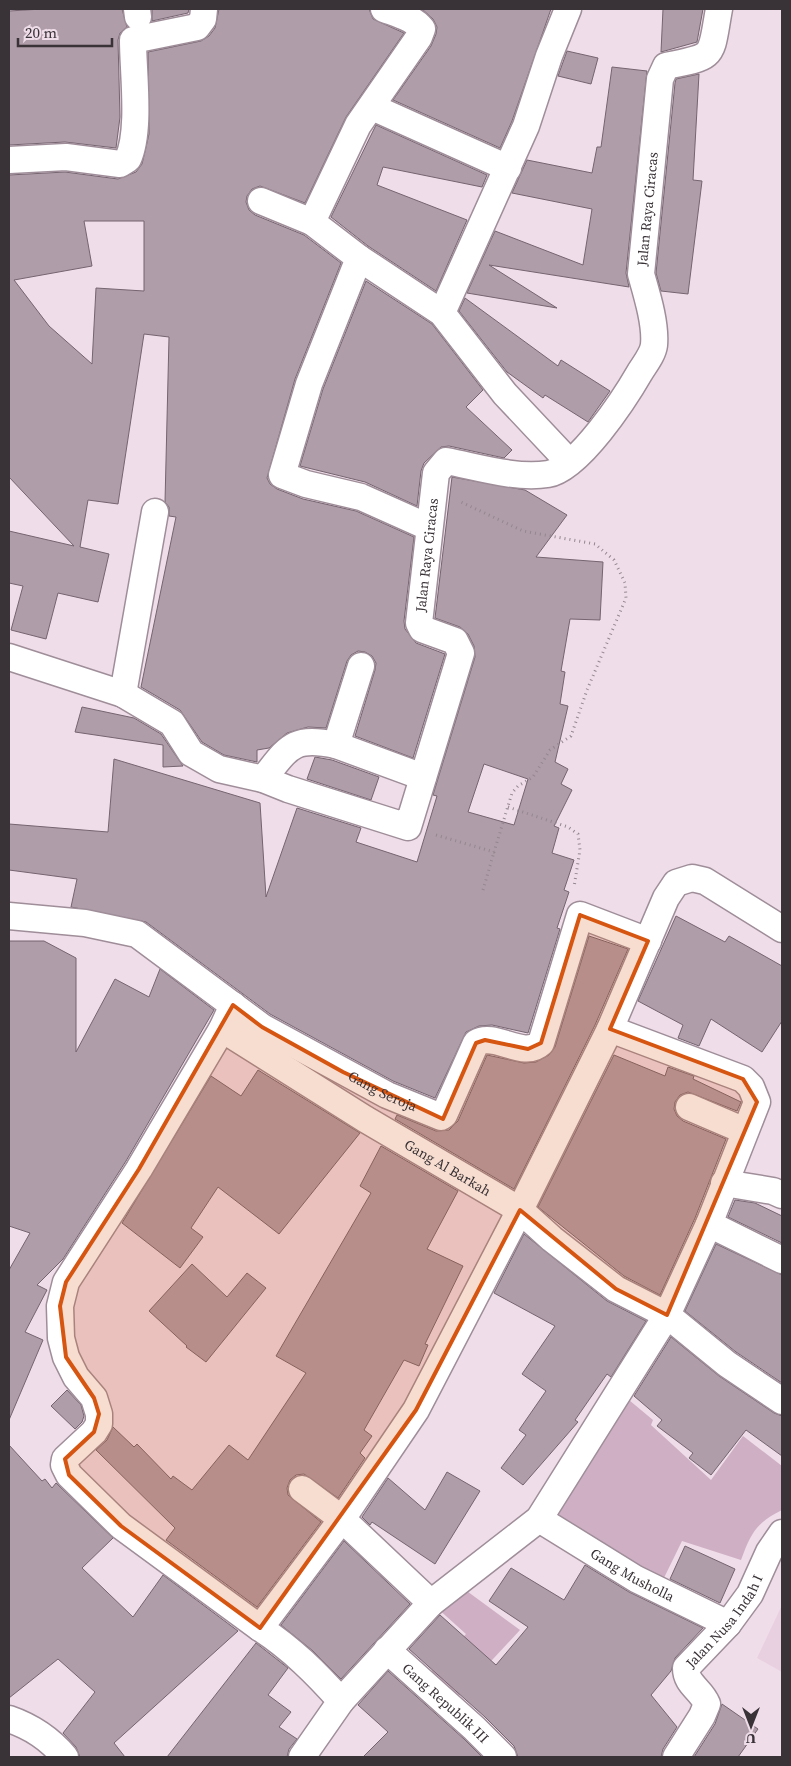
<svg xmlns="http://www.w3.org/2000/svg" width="791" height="1766" font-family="'Source Serif 4',serif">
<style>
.built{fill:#e9d0e1}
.green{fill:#cfafc4}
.building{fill:#af9da9;stroke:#756570;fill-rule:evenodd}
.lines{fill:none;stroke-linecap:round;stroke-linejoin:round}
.street-casing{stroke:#9f8e99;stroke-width:29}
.path{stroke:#93878f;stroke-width:3;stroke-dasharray:1 4;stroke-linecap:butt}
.street{stroke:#fff;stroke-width:26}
.marked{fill:#d65510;fill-opacity:0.2;stroke:#d65510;stroke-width:4;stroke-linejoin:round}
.labels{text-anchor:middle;stroke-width:5;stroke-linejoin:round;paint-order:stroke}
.street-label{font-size:14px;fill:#393237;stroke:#efdde9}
</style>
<rect width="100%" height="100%" fill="#efdde9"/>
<path class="built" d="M782 1605V1672L757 1658Z"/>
<path class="green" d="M623 1395 653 1420 651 1425 711 1480 743 1436 782 1466V1510C756 1523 751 1533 741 1560L682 1541 661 1584 545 1517Z
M460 1586 520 1630 453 1702 426 1677 466 1634 436 1607Z"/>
<path class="building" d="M42 9H122L127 27 120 33 118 40 120 117 116 148 65 142 9 145V11Z
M152 9H189L188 13 152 21Z
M219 9H369L373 19 404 33 346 117 305 203 260 186 252 189 247 196 246 202 249 210 255 215 304 235 341 263 295 379 267 478 270 484 277 489 303 499 356 511 414 537 404 621 405 629 416 643 445 654 413 758 355 736 375 670 376 663 372 656 365 652 358 651 351 655 347 661 326 728 308 727 287 733 269 748 257 750V762L224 755 202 742 180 710 141 687 176 517 169 516V507L165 502 169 337 144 334 118 504 88 500 80 547 109 554 98 602 58 593 46 639 11 630 23 586 9 583V531L74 546 9 477V175L65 172 118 179 136 172 142 164 149 134 148 52 201 41 209 36 215 28ZM84 221H144V291L96 288 92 364 49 326 14 280 92 266Z
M422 9H551L512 121 500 148 393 100 431 46 436 34 437 27 433 19Z
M663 9H703L697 42 661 52Z
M567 51 598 58 591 84 558 76Z
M612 67 647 71 626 273 629 287 489 265 557 308 467 293 495 231 583 265 592 209 512 193 527 160 592 173 597 147H601Z
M699 74 693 180 702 181 688 294 661 291 656 273 675 83 676 79Z
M376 125 487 175 482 187 383 167 377 185 467 220 436 291 368 246 331 217Z
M366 281 432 324 483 390 466 407 512 450 504 458 449 446 441 447 424 463 421 471 417 506 365 482 300 466 323 389Z
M465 298 558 366 561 360 610 391 588 422 545 395 543 398 507 372 459 311Z
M452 477 525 490 567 515 536 557 603 562 600 620 570 619 561 671 565 672 560 704 568 706 555 762 568 769 561 784 572 790 554 826 559 828 552 853 574 860 564 890 569 892 557 928 560 929 528 1033 492 1025 479 1026 466 1032 435 1098 393 1081 270 1014 146 922 71 907 77 879 9 870V824L108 832 114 759 260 803 266 897 297 808 361 828 356 842 417 862 437 796 433 795 475 657 474 646 468 634 460 627 435 618ZM484 764 528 779 514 825 468 812Z
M82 707 134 718 161 734 183 766 163 767V745L75 732Z
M315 757 332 760 379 777 371 800 307 779Z
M676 916 725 942 729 936 782 966V1021L762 1052 711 1019 699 1046 678 1038 683 1025 638 1001Z
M589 936 628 949 595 1025 514 1189 395 1119 397 1115 436 1131 449 1130 458 1121 487 1055 524 1063 536 1062 549 1055 555 1047Z
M9 941H44L76 958V1052L115 979 149 997 160 969 214 1010 126 1161 63 1259 37 1285 47 1290 25 1332 43 1340 9 1420V1270L30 1233 9 1226Z
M614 1055 665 1076 668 1067 694 1076 693 1079 741 1102 737 1111 688 1092 680 1095 675 1102 674 1109 677 1116 683 1121 726 1139 695 1218 660 1295 624 1276 538 1207Z
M258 1070 360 1133 279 1234 218 1187 191 1228 203 1237 180 1268 122 1223 211 1076 241 1096Z
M381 1146 458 1191 427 1249 463 1266 425 1344 428 1345 419 1366 404 1360 364 1430 372 1436 360 1453 365 1458 338 1498 304 1474 296 1475 290 1480 287 1488 288 1495 321 1522 257 1607 166 1540 175 1528 96 1450 107 1440 113 1427 134 1447 137 1444 171 1479 173 1476 192 1490 229 1445 248 1460 306 1373 276 1356 371 1193 360 1186Z
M735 1200 755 1203 782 1216V1243L728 1217Z
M524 1234 607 1301 646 1321 611 1377 607 1374 575 1420 578 1422 523 1485 501 1468 526 1435 519 1430 546 1391 522 1374 555 1326 494 1293Z
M716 1244 782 1275V1383L736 1352 685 1311Z
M192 1264 227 1297 247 1273 266 1288 206 1362 186 1347 187 1346 149 1311Z
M671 1337 719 1376 774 1413 782 1416V1456L746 1430 711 1475 689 1458 693 1453 657 1426 662 1420 634 1396Z
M67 1390 81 1405 84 1416 82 1422 75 1429 51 1406Z
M9 1445 42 1481 45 1479 52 1488 56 1483 113 1538 82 1568 133 1617 163 1575 238 1631 114 1743 125 1757H80L76 1747 63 1733 95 1692 58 1659 9 1698Z
M447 1472 480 1491 435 1564 372 1522 370 1525 362 1517 388 1478 425 1510Z
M344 1541 410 1604 341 1679 313 1651 281 1625Z
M685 1546 735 1569 720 1603 670 1579Z
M585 1565 629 1592 703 1628 675 1658 671 1671 651 1695 677 1727 663 1749 661 1757H518L514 1746 485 1717 409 1649 440 1615 496 1665 528 1627 489 1601 511 1568 564 1600Z
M256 1643 288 1668 268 1695 291 1712 279 1727 297 1739 289 1749 287 1757H167Z
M388 1671 464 1739 482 1757H363L388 1732 358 1705Z
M722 1704 758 1729 738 1757H694L715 1724Z"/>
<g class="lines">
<defs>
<g id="street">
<path d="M137 9 138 17"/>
<path d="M384 9C397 14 414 18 422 29L419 37 358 125 312 222 359 258 309 384 282 475 306 484 361 497 428 527"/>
<path d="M372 107 508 168"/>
<path d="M9 160 66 157 120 164 128 159C141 130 133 73 133 40L197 27 203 19 204 9"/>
<path d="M261 201 312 222"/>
<path d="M359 258 442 313 505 394 569 462"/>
<path d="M442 313 526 126 549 56 568 9"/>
<path id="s1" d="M9 657 123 694 172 723 191 753 219 769 263 779 288 789 408 827 461 653 455 641 422 629 419 623 436 473 446 461C478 467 515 479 548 474 579 469 625 398 640 372 645 364 653 354 654 345 656 324 647 295 641 274L660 79 666 66C717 56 710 58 719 9"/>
<path d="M123 694 155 512"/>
<path d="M336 745 423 777"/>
<path d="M263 779C289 747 292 736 336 745L361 666"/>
<path id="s2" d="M9 916 85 923 137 934 262 1027 387 1095 441 1117 444 1115 476 1043C495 1031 523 1060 541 1043L580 915 648 941"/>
<path d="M233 1005 222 1029 139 1169 66 1282 60 1306 61 1338 66 1357 76 1377 94 1398 99 1414V1424L94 1432 65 1459 64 1465 69 1475 121 1526 260 1628"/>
<path id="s3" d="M222 1029 365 1119 520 1210 552 1239 616 1289 667 1315 727 1364 782 1401"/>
<path d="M689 1107 745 1131"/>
<path d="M724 1183 773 1191 782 1195"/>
<path d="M709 1224 782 1260"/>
<path d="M302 1489 342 1519 431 1603"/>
<path id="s4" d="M539 1519 636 1579 728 1624"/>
<path id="s5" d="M387 1650 474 1728 503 1757"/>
<path d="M341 1701 431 1603 539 1519 667 1315 709 1224 757 1102 751 1087 743 1079 610 1029"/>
<path d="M9 1719C32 1727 49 1738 65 1757"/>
<path d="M302 1757 341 1701C316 1673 292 1649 260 1628L342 1519 416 1410 520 1210 610 1029 666 898 676 883 692 878 705 881 782 929"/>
<path id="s6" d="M676 1757 702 1716 707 1704C701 1689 686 1685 686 1668L728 1624 750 1594 769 1552 782 1533"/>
</g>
</defs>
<use href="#street" class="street-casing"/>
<path class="path" d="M508 807 568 827 578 834 580 850 574 887
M436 835 494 852 512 793 518 786 533 777 550 750 571 736 587 690 626 598 625 583 614 560 595 544 523 531 461 502
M483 890 494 852"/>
<use href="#street" class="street"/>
</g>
<path class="marked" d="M580 915 648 941 610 1029 743 1079 757 1102 667 1315 616 1289 520 1210 416 1410 260 1628 121 1526 69 1475 65 1459 94 1432 99 1414 94 1398 66 1357 60 1306 66 1282 139 1169 233 1005 262 1027 343 1072 443 1119 476 1043 485 1040 528 1049 541 1043Z"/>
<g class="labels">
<g class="street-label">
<text dy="5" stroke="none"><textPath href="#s1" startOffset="1258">Jalan Raya Ciracas</textPath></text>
<text dy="5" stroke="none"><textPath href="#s1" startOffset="748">Jalan Raya Ciracas</textPath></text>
<text dy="5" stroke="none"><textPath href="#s2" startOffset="422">Gang Seroja</textPath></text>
<text dy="5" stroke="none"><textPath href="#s3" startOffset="265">Gang Al Barkah</textPath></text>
<text dy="5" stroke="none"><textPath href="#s4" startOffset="109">Gang Musholla</textPath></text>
<text dy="5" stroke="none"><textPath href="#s6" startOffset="165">Jalan Nusa Indah I</textPath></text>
<text dy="5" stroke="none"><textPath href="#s5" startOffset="79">Gang Republik III</textPath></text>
</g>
</g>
<rect width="791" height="1766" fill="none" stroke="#393237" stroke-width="20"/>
<g transform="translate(751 1726) rotate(180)" stroke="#efdde9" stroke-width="4" paint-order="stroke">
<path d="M0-4L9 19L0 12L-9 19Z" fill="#393237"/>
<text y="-8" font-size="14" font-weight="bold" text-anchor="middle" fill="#393237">U</text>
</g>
<path d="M18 38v8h94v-8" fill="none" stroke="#393237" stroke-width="2.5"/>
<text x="25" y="38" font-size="15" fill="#393237" stroke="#efdde9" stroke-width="4" paint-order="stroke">20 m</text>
</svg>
